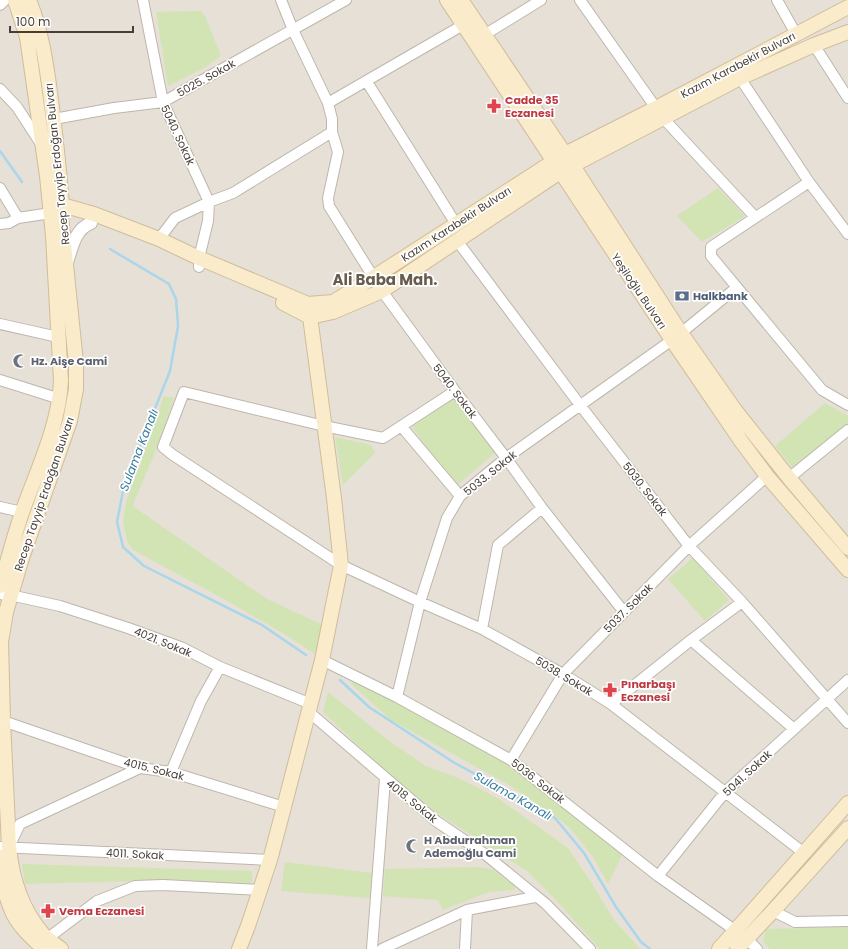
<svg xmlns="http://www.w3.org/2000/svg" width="848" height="949" font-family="Poppins,sans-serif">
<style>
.residential{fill:#e6e0d7}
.green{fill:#d2e4b4}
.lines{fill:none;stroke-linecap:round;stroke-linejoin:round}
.stream{stroke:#aad6eb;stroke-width:2.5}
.minor-casing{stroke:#beb6ac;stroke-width:12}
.tertiary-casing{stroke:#beb6ac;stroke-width:14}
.secondary-casing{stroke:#cfbd9b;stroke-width:16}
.minor{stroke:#fff;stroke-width:10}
.tertiary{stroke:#fff;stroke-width:12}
.secondary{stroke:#faebcb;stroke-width:14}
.labels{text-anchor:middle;stroke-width:3.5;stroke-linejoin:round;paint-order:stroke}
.street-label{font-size:11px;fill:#463f37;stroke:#fff}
.health-label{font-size:11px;font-weight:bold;fill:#be3a42;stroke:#fff;text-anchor:start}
.service-label{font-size:11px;font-weight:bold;fill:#4e5e75;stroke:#fff;text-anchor:start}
.worship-label{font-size:11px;font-weight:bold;fill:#5b616d;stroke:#fff;text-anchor:start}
.water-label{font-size:12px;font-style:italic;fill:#377da1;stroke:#fff}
.district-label{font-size:15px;font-weight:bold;fill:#685c50;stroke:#fff}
</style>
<rect width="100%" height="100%" fill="#f3efe8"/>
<path class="residential" d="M0 0H848V949H0Z"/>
<path class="green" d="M201 11 205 16 221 56 204 68 168 86 156 12Z
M718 188 745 216 702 242 677 216Z
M455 395 495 453 455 487 412 427Z
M164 396 174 398 155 453 133 504 134 507 267 599 323 625 315 654 286 635 222 598 133 550 127 540 123 522 126 502Z
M825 403 848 416V425L793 468 775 446Z
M335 437 371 445 375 453 343 485Z
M693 558 729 600 705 621 668 579Z
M356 682 419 714 497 757 549 796 622 855 608 884 593 857 571 829 560 820 511 786 391 720 350 683Z
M328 692 389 741 426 766 461 779 499 799 568 848 591 882 614 920 640 949H600L553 897 527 871 437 813 383 769 323 712Z
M285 862 372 873 370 898 281 891Z
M22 864 252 871V883L140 881 25 884Z
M478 867 492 869 516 886 514 890 489 892 443 910 438 900 383 896 385 869Z
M848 927V949H770L763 942 766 929Z"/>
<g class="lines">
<path class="stream" d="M0 151 22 182
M110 249 169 284 176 299 178 326 170 371 124 486 117 522 123 547 144 566 262 625 306 655
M340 680 369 707 453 762 555 818 584 853 616 907 641 942 650 949"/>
<defs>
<path id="minor" d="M143 0 163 102 209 202 208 221 199 258V267
M281 0 293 30 328 103 332 119V132L338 152 328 198 329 206 382 291 455 391 506 458 542 508 624 612
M580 0 656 108
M777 0 796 34
M0 5 5 0
M484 35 541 0
M814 45 848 98
M740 78 809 182 848 234
M367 82 456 224
M0 89 17 107 41 144
M328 103 463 25
M663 118 755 217
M54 119 114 108 163 102 346 0
M809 182 711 247V256L822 390 848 405
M0 188 18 218
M0 224 9 223 18 218 51 213 58 214
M159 239 175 218 209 202 233 193 332 132
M458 242 580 405 689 546 742 602 848 723
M0 324 58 337
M681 333 736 288
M0 380 60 399
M455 391 383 438 324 426 184 392 163 447 173 455 341 565 420 602 482 629 563 674 611 704 804 853
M401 426 460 496
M789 478 848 430
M0 507 22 512
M10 595 60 606 128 628 183 648 220 667 311 704
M482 629 498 545 542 508
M691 640 794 729
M322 660 397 697 511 760 658 876 736 931
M397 697 420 602 447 518 460 496 506 458 672 340
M611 704 691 640 742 602
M309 712 436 821 486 855 546 904 590 949
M3 721 140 768 171 772 284 807
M511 760 563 674 689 546 767 476
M171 772 201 701 220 667
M10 845 20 824 140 768
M0 847 270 860
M658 876 726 791 848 680
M773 911 795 922 848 921
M48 938 97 901 135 886 163 885 260 890
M747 939 757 949
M372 949 385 779
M382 949 467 910 535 897
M465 949 467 910"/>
<path id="tertiary" d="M67 263C72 247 75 229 91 223
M0 593 10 595"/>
<path id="secondary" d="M29 0C41 29 46 62 50 92 55 130 59 167 62 205L61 215 76 363V389L70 421 22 558 6 612 1 642 3 721 9 847C12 879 21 908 42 933 47 939 55 944 61 949
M447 0 672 340 741 441 767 476 848 570
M461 0 573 166 681 333 735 410 789 478 848 548
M50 205H62L94 214 159 239 199 258 308 304 333 302 374 277 565 154 656 108 848 7
M283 303 310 317 333 312 382 291 560 172 740 78 814 45 848 32
M0 586C8 561 14 535 23 510 38 468 59 425 61 381L53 236 47 176 27 37 15 0
M0 857C2 874 4 893 11 909 17 925 32 938 44 949
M239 949 248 926 270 860 284 807 322 660 341 565 334 498 309 309
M719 949 848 803
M737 949 773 911 848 828"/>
</defs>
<use href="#minor" class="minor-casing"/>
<use href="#tertiary" class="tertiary-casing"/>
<use href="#secondary" class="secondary-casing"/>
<use href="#minor" class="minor"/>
<use href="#tertiary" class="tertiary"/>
<use href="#secondary" class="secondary"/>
</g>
<defs>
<symbol id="pharmacy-bare" viewBox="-9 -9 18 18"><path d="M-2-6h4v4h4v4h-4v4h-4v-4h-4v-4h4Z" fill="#e0444e" stroke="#fff" stroke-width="2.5" paint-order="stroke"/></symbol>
<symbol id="bank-bare" viewBox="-9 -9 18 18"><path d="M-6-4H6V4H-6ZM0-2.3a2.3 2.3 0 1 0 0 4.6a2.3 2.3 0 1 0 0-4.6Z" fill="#5c6f8a" stroke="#fff" stroke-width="2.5" paint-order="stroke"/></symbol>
<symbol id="mosque-bare" viewBox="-9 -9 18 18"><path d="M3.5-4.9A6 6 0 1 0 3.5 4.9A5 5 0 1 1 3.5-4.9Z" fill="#6b7280" stroke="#fff" stroke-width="2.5" paint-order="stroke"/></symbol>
</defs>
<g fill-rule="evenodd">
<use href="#pharmacy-bare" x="484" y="96" width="20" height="20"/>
<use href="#bank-bare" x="672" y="286" width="20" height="20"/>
<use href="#mosque-bare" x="10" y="351" width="20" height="20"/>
<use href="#pharmacy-bare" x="600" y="680" width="20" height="20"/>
<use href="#mosque-bare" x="403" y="836" width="20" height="20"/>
<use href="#pharmacy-bare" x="38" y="901" width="20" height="20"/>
</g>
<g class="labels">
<g class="street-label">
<text transform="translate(738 65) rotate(-28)" y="4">Kazım Karabekir Bulvarı</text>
<text transform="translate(206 78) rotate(-29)" y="4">5025. Sokak</text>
<text transform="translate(178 135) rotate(65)" y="4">5040. Sokak</text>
<text transform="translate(57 164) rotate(-96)" y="4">Recep Tayyip Erdoğan Bulvarı</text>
<text transform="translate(456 224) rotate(-33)" y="4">Kazım Karabekir Bulvarı</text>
<text transform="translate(639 291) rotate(56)" y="4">Yeşiloğlu Bulvarı</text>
<text transform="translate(455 391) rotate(53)" y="4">5040. Sokak</text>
<text transform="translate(490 473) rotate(-39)" y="4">5033. Sokak</text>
<text transform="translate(645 489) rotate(52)" y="4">5030. Sokak</text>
<text transform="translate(44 494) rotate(-71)" y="4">Recep Tayyip Erdoğan Bulvarı</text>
<text transform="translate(628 608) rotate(-45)" y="4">5037. Sokak</text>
<text transform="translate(163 642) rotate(22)" y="4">4021. Sokak</text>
<text transform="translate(564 676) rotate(31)" y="4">5038. Sokak</text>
<text transform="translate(154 769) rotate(14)" y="4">4015. Sokak</text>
<text transform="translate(747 773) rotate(-43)" y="4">5041. Sokak</text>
<text transform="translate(538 781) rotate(38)" y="4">5036. Sokak</text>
<text transform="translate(412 801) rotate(39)" y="4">4018. Sokak</text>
<text transform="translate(135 854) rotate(3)" y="4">4011. Sokak</text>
</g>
<g class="health-label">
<text x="505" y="104">Cadde 35<tspan x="505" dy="13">Eczanesi</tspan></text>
<text x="621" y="688">Pınarbaşı<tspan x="621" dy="13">Eczanesi</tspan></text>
<text x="59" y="915">Vema Eczanesi</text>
</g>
<g class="service-label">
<text x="693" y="300">Halkbank</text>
</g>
<g class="worship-label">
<text x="31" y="365">Hz. Aişe Cami</text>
<text x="424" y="844">H Abdurrahman<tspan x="424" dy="13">Ademoğlu Cami</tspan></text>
</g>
<g class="water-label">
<text transform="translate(139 450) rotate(-69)" y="4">Sulama Kanalı</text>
<text transform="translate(513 796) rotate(29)" y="4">Sulama Kanalı</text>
</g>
<g class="district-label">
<text x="385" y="285">Ali Baba Mah.</text>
</g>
</g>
<path d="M10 26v6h123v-6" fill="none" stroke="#463f37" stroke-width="2"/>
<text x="16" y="26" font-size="12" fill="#463f37" stroke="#ffffff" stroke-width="3" paint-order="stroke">100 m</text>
</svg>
